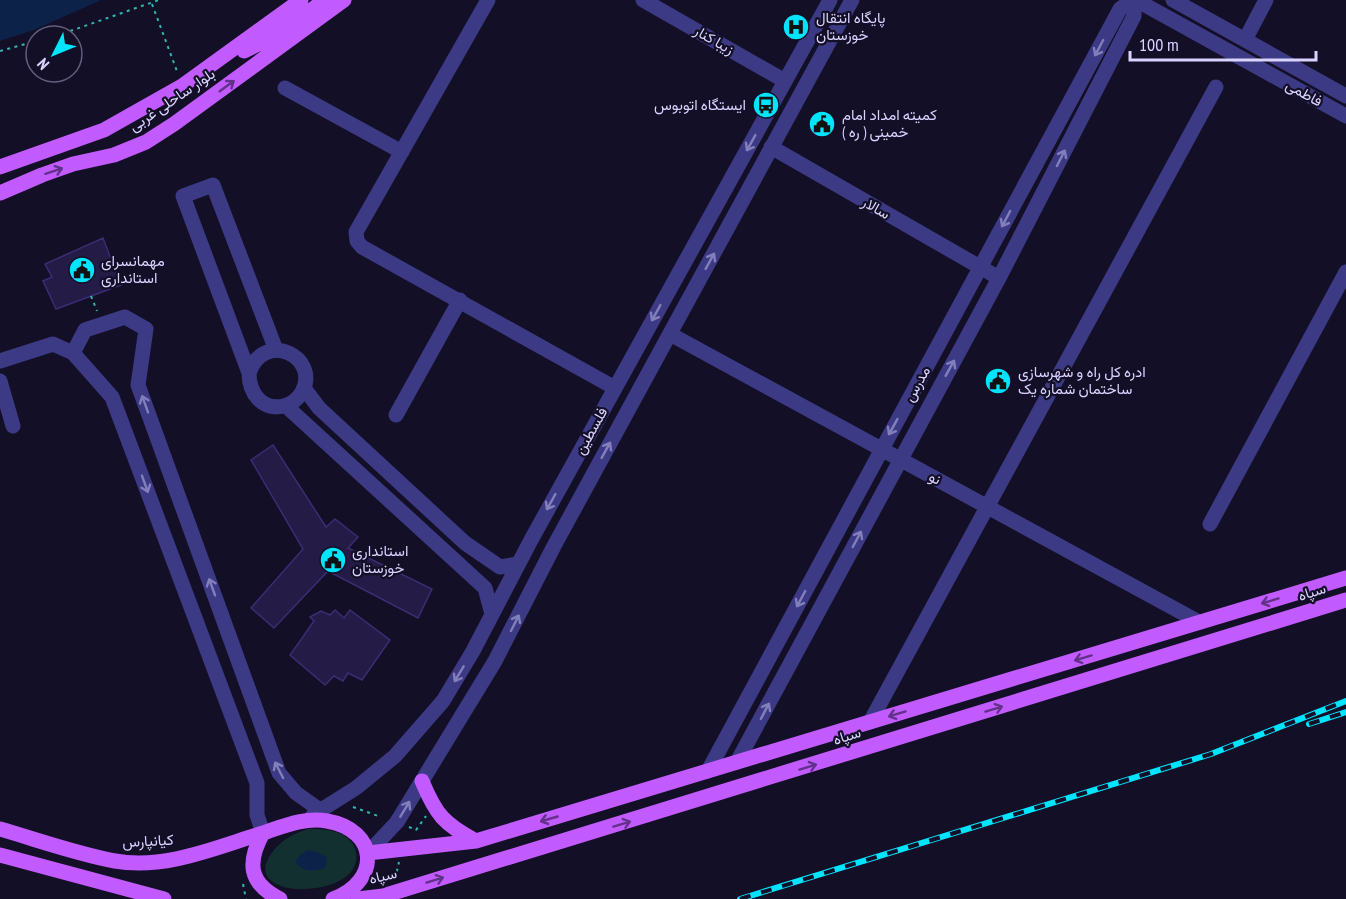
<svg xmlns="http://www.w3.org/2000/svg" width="1346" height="899" font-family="'PT Sans Narrow',Vazirmatn,sans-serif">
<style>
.green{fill:#12302f}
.water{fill:#0c2248}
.building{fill:#241b47;stroke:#3b2d73;stroke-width:1.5}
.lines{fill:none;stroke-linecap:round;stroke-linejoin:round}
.path{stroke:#2fb8b0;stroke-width:2;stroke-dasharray:3 4.5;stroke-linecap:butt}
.minor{stroke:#3d3a85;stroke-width:15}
.major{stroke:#c25bff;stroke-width:15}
.rail-casing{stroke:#00e5ff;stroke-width:6}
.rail{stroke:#130f26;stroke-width:4;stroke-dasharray:11;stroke-linecap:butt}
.oneway{stroke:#837fbc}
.oneway2{stroke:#623188}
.labels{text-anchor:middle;stroke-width:4.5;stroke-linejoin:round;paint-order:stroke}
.poi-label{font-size:15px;fill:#d9d4ff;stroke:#130f26;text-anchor:start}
.street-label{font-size:15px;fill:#d9d4ff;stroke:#130f26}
</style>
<rect width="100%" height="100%" fill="#130f26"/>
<path class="green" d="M308 829C318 829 330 829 339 833 357 841 362 858 350 873 326 899 243 894 271 854 281 840 292 834 308 829Z"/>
<path class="water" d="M0 0H101L34 30 0 41Z
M308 850 317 852 327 857 325 868C312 872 304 872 295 862L300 855Z"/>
<path class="building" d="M103 238 121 285 56 309 43 281 52 277 45 264Z
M273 445 326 527 335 519 358 537 348 548 432 589 418 618 328 571 274 628 251 608 303 549 251 460Z
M335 610 344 618 350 610 390 640 362 680 348 673 343 681 334 676 325 685 290 655 314 621 310 617 321 611 330 615Z"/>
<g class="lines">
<path class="path" d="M152 4 178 74
M56 36 159 0
M0 51 36 41
M91 296 97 311
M353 807 381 817
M409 827 416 830 426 816
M395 879 399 862
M243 884 246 899"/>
<path class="minor" d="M488 0 356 232 357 241 362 247 615 388
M643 0 785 81
M1136 0 1346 116
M1173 0 1346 96
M1245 40 1266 0
M285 88 402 152
M771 147 999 278
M670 334 1199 622
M0 361 53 344 73 353
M249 373C264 329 321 357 302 392 298 399 291 404 284 406 262 411 249 393 249 373L183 196 213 185 276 350
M0 381 13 426
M304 388 319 408 465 543 500 567 518 564
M286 406 485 588 492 614
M396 415 460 300
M1210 524 1346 272
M870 722 1216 87
M737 762 999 278 1134 16V0
M708 771 1120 9 1132 0
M313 815 356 788 395 756 443 701 473 651 531 540 830 0
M263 833 257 815V783L112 397 73 353 85 330 125 317 146 329 138 385 279 773 296 793 320 810
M368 853 397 822 495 661 554 546 852 0"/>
<path class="major" d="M244 51 280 33 325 0
M0 167 104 130 182 86 301 0
M0 193 42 175 73 164 114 155 146 142 174 124 344 0
M422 781C436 815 444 824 476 841
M0 829C38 840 77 854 115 861 165 870 217 847 263 833
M368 853 476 841 1346 578
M0 855 164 899
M280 899C248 883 247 862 263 833 284 826 305 817 327 821 379 830 381 881 333 899
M358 899 383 896 1346 600"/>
<defs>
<path id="rail" d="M1309 724 1346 712
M740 899 1211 754 1346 701"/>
</defs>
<use href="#rail" class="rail-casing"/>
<use href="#rail" class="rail"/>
</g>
<defs><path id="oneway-shaft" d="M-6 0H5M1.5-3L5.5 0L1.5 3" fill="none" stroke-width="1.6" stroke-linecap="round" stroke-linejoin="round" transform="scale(1.5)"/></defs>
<g class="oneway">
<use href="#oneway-shaft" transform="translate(1099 48) rotate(118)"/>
<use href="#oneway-shaft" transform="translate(751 143) rotate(119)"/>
<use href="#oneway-shaft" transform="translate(1061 158) rotate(-63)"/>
<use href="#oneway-shaft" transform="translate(1006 219) rotate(118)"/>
<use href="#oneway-shaft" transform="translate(710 261) rotate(-61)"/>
<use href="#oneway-shaft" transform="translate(656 313) rotate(119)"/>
<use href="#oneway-shaft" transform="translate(950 368) rotate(-61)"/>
<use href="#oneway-shaft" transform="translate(145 404) rotate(-110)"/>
<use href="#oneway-shaft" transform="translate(893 427) rotate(119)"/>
<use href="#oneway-shaft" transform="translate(606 450) rotate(-61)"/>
<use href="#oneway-shaft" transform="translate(145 484) rotate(70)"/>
<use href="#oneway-shaft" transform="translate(551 502) rotate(119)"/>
<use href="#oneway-shaft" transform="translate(857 539) rotate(-62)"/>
<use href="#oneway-shaft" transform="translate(212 587) rotate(-110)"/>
<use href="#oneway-shaft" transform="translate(801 599) rotate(118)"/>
<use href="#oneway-shaft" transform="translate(515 623) rotate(-63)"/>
<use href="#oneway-shaft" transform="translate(459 674) rotate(121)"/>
<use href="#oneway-shaft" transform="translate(765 711) rotate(-62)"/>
<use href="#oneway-shaft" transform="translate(279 770) rotate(-117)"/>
<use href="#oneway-shaft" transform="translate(405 809) rotate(-59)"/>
</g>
<g class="oneway2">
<use href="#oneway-shaft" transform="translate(227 86) rotate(-36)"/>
<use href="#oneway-shaft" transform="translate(54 171) rotate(-18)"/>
<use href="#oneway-shaft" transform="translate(1270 601) rotate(163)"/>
<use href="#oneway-shaft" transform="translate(1083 658) rotate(163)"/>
<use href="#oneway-shaft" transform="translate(994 709) rotate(-17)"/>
<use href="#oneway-shaft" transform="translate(897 714) rotate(163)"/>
<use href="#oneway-shaft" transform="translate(808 767) rotate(-17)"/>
<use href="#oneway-shaft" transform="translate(549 819) rotate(164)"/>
<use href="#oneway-shaft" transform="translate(622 824) rotate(-17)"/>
<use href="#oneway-shaft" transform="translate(435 880) rotate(-17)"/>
</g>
<defs>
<symbol id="hospital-disc" viewBox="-11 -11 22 22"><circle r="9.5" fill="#00e5ff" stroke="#130f26"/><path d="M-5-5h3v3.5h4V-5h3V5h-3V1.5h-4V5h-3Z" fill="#111"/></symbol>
<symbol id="bus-disc" viewBox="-11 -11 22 22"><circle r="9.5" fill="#00e5ff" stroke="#130f26"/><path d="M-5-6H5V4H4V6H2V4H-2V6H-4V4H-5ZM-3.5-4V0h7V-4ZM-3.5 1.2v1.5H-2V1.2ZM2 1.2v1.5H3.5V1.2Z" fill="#111"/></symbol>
<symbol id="civic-disc" viewBox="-11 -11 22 22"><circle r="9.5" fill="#00e5ff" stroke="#130f26"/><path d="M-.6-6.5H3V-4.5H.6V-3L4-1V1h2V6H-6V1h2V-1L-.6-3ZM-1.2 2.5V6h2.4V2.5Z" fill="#111"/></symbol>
</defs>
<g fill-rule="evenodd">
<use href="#hospital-disc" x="781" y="12" width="30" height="30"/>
<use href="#bus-disc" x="751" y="90" width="30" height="30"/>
<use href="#civic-disc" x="807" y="109" width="30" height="30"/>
<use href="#civic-disc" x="67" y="255" width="30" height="30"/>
<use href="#civic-disc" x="983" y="366" width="30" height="30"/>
<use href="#civic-disc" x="318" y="545" width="30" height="30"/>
</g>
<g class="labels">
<g class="poi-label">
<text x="816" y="23">پایگاه انتقال<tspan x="816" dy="17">خوزستان</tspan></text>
<text x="746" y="110" text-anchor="end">ایستگاه اتوبوس</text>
<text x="842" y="120">کمیته امداد امام<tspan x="842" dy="17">خمینی ( ره )</tspan></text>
<text x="101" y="266">مهمانسرای<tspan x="101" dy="17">استانداری</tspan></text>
<text x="1018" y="377">ادره کل راه و شهرسازی<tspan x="1018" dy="17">ساختمان شماره یک</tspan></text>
<text x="352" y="556">استانداری<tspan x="352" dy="17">خوزستان</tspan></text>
</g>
<g class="street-label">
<text transform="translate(714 40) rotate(30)" y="5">زیبا کنار</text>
<text transform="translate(1304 93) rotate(29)" y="5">فاطمی</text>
<text transform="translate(172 100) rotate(-34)" y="5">بلوار ساحلی غربی</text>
<text transform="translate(876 208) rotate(30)" y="5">سالار</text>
<text transform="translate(917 384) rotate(-61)" y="5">مدرس</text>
<text transform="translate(591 431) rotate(-61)" y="5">فلسطین</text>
<text transform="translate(935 478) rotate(29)" y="5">نو</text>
<text transform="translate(1312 592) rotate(-17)" y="5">سپاه</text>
<text transform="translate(847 736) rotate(-17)" y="5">سپاه</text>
<text transform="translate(148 841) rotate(-3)" y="5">کیانپارس</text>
<text transform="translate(383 876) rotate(-13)" y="5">سپاه</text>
</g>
</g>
<g transform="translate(54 54) rotate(227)"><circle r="28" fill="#130f26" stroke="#625e7d" stroke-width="1.5"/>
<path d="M0-4.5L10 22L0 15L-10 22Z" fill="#00e5ff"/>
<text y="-9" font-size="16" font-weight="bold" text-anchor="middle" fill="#d9d4ff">N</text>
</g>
<path d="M1130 51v9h186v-9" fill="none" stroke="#d9d4ff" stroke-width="3"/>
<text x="1139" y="51" font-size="18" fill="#d9d4ff" stroke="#130f26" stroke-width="4.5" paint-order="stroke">100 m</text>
</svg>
